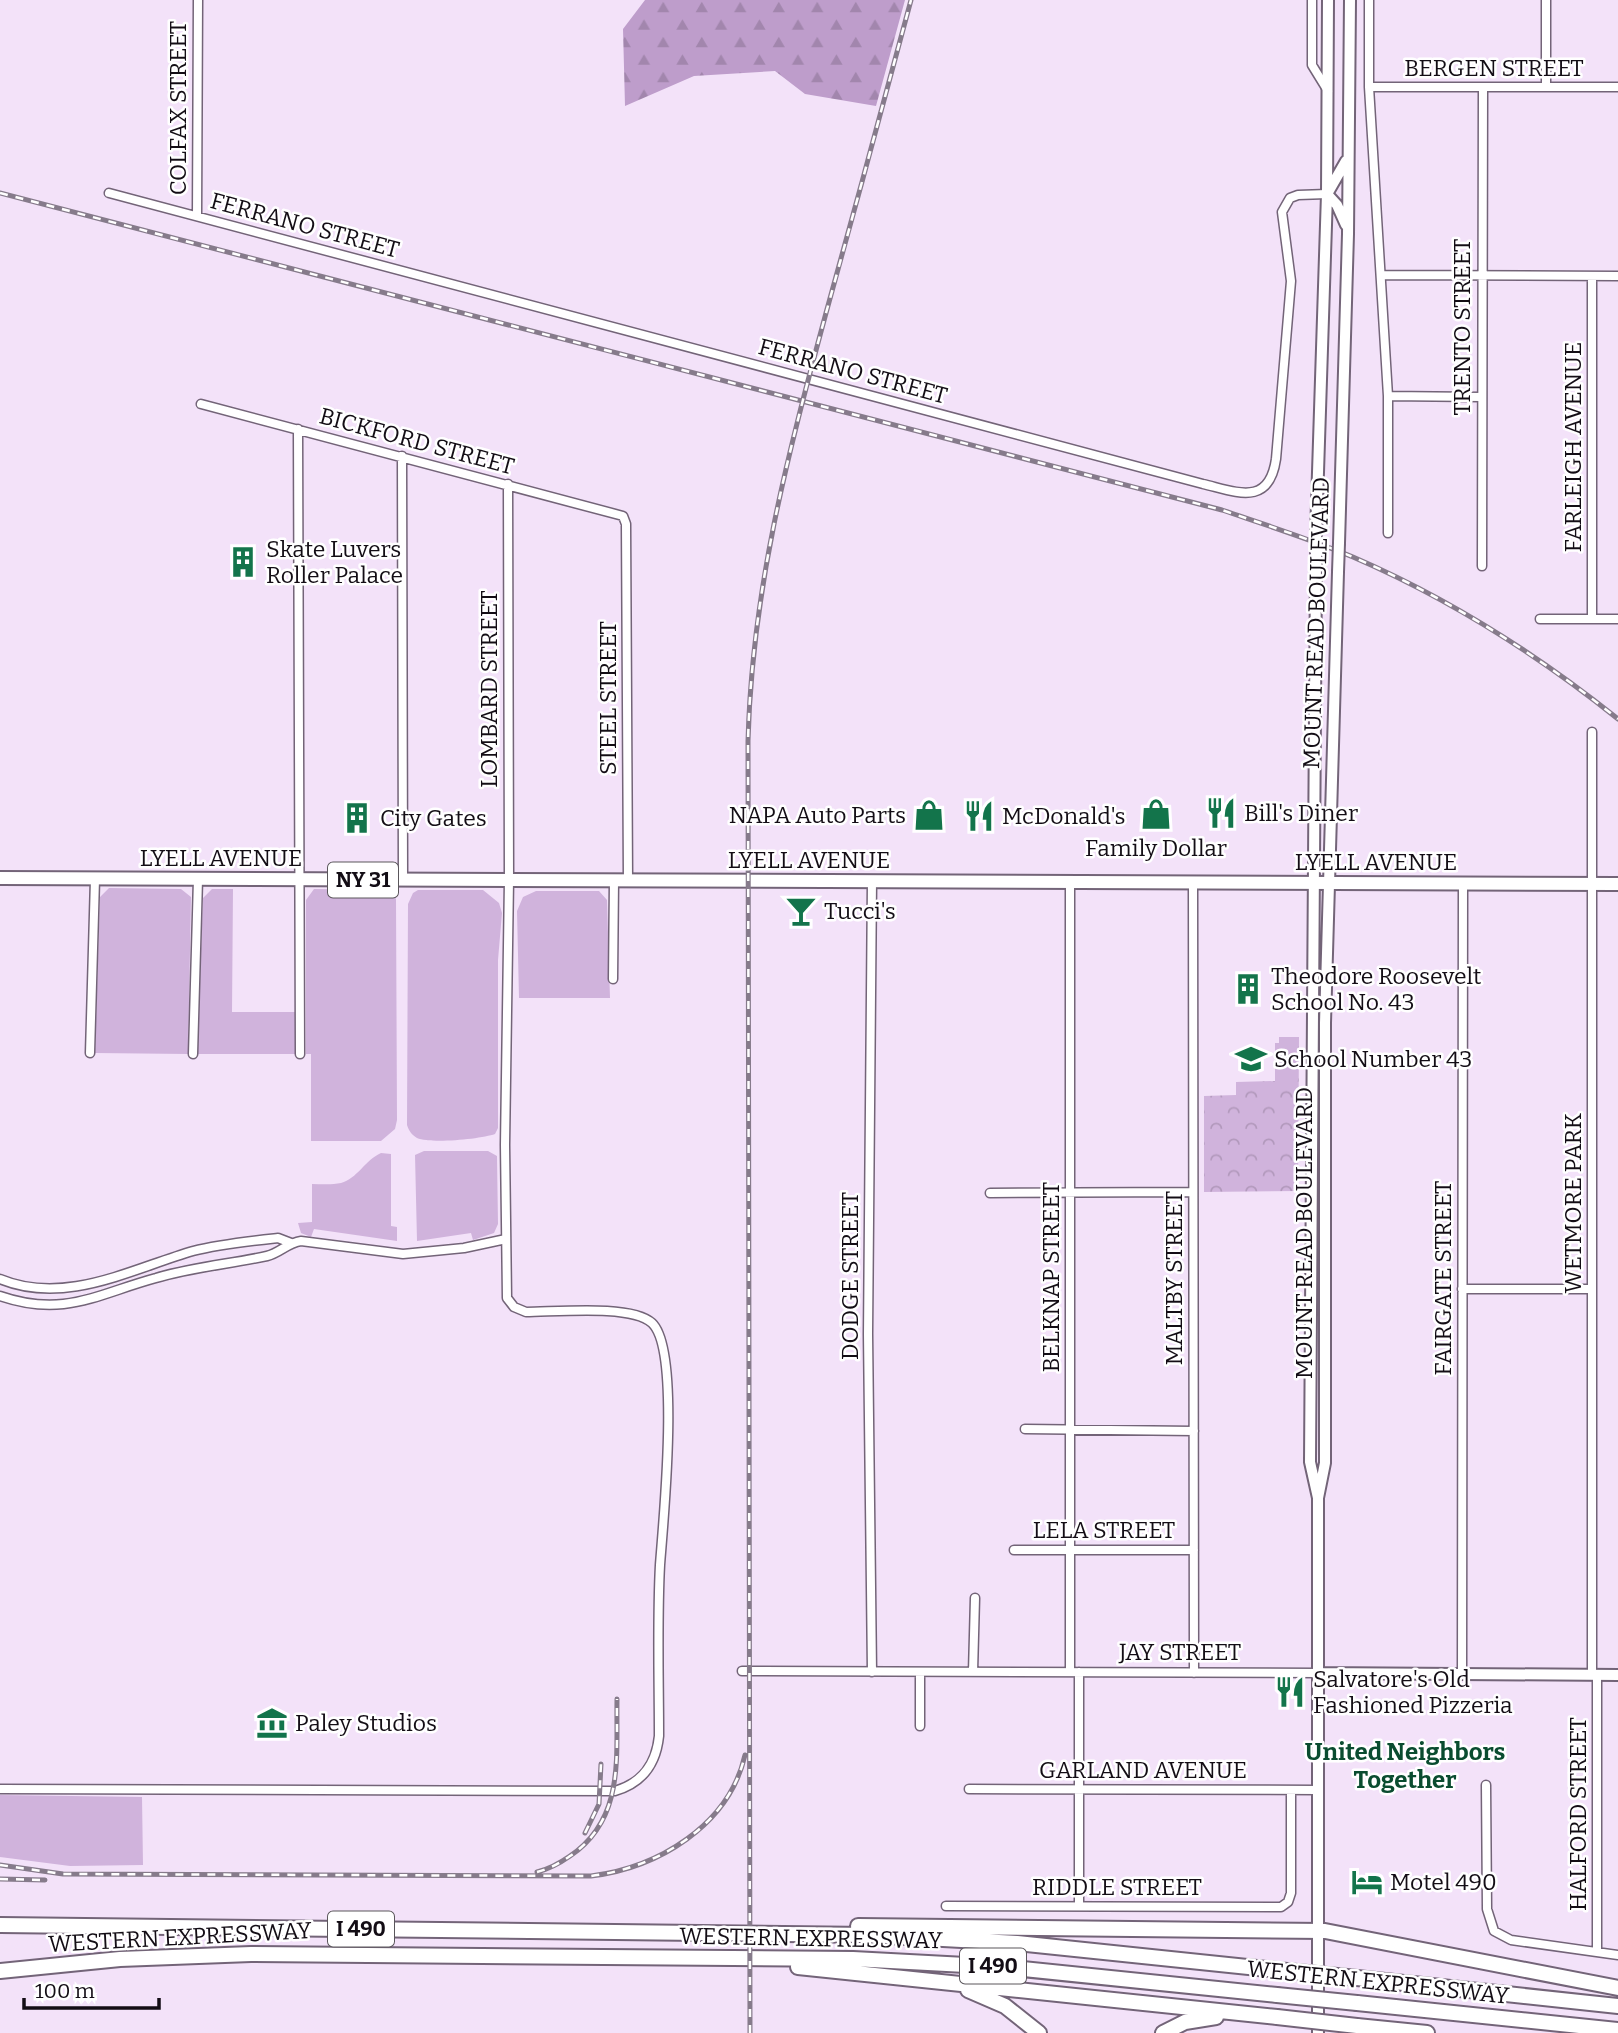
<svg xmlns="http://www.w3.org/2000/svg" width="1618" height="2033" font-family="Bitter,serif">
<style>
.green{fill:#d0b3dc}
.forest{fill:url(#forest-firs)}
.park{fill:url(#park-crowns)}
.lines{fill:none;stroke-linecap:round;stroke-linejoin:round}
.street-casing{stroke:#736478;stroke-width:11}
.secondary-casing{stroke:#736478;stroke-width:14}
.primary-casing{stroke:#736478;stroke-width:16}
.highway-casing{stroke:#736478;stroke-width:18}
.street{stroke:#fff;stroke-width:8}
.secondary{stroke:#fff;stroke-width:10}
.primary{stroke:#fff;stroke-width:12}
.highway{stroke:#fff;stroke-width:14}
.rail-casing{stroke:#867b8b;stroke-width:5}
.rail{stroke:#fff;stroke-width:2.5;stroke-dasharray:8;stroke-linecap:butt}
.secondary-bridge-casing{stroke:#736478;stroke-width:14;stroke-linecap:butt}
.highway-bridge-casing{stroke:#736478;stroke-width:18;stroke-linecap:butt}
.secondary-bridge{stroke:#fff;stroke-width:10}
.highway-bridge{stroke:#fff;stroke-width:14}
.labels{text-anchor:middle;stroke-width:5;stroke-linejoin:round;paint-order:stroke}
.shield{fill:#fff;stroke:#5a565b;stroke-width:2}
.shield-label{font-size:21px;font-weight:bold;fill:#130d15}
.street-label{font-size:23px;fill:#130d15;stroke:#fff}
.poi-label{font-size:23px;fill:#130d15;stroke:#fff;text-anchor:start}
.neighbourhood-label{font-size:24px;font-weight:bold;fill:#0a4c30;stroke:#fff}
</style>
<defs>
<pattern id="forest-firs" width="22" height="20" patternUnits="userSpaceOnUse" patternTransform="scale(1.75)"><rect width="22" height="20" fill="#be9dcb"/><path d="M5 1l3.5 6h-7zM16 11l3.5 6h-7z" fill="#a286ad"/></pattern>
<pattern id="park-crowns" width="20" height="18" patternUnits="userSpaceOnUse" patternTransform="scale(1.75)"><rect width="20" height="18" fill="#d0b3dc"/><path d="M2 6a3 3 0 1 1 6 0M12 15a3 3 0 1 1 6 0" fill="none" stroke="#b299bc"/></pattern>
</defs>
<rect width="100%" height="100%" fill="#f3e2f9"/>
<path class="green" d="M109 888 181 889 191 897 188 1054 95 1053 100 897Z
M212 889H233L232 1012H296V1054H197L203 898Z
M314 889 385 890 393 893 396 899 397 1120 395 1129 381 1141H311V1054H306V900Z
M418 890H483L499 903 502 913 498 960V1128L495 1134C481 1139 431 1144 417 1138 412 1135 409 1131 407 1125L408 904 413 893Z
M536 891H599L607 900 610 998H519L517 911 523 897Z
M424 1151H488L497 1156 498 1224 494 1233 473 1240 471 1233 417 1241 415 1155Z
M381 1153 391 1154V1226L397 1227V1241L314 1229 311 1237 301 1233 298 1223 312 1222V1184C321 1184 332 1185 341 1183 357 1179 365 1160 381 1153Z
M0 1795 142 1797 143 1865 70 1866 0 1857Z"/>
<path class="forest" d="M645 0H905L876 106 805 94 775 71 694 76 625 106 623 29Z"/>
<path class="park" d="M1279 1037H1299L1298 1191 1204 1192V1096L1236 1095V1082L1275 1081V1043H1279Z"/>
<g class="lines">
<defs>
<path id="street" d="M1312 0V65L1328 91
M1369 0V87L1388 396V533
M1369 87H1618
M1546 87V0
M109 193 1203 484C1237 492 1269 507 1276 459L1291 281 1282 212 1290 198 1298 195 1327 194
M197 216 198 0
M1381 275 1618 276
M1592 276V619
M1388 396 1481 397
M201 404 623 516 626 524 628 880
M298 429 300 1054
M402 456 403 880
M1482 566 1483 87
M1540 619H1618
M1592 732V1674
M1193 882 1194 1673
M613 979 614 880
M90 1053 95 879
M193 1054 198 879
M990 1193 1193 1192
M0 1279C65 1306 131 1269 193 1251 220 1244 250 1241 278 1238L291 1243
M1462 1289H1592
M0 1296C64 1318 97 1294 156 1278 193 1267 230 1264 267 1256 280 1253 287 1243 301 1241L403 1254 464 1248 506 1239
M1025 1429 1194 1431
M1014 1550H1194
M742 1671 1318 1673
M872 1672 868 1334 872 881
M920 1672V1726
M973 1672 975 1598
M1070 1672V882
M1079 1672V1906
M1462 1674 1463 883
M1597 1674V1952
M1486 1785 1487 1909 1494 1931 1511 1940 1618 1955
M0 1789 615 1791C642 1783 656 1765 659 1736 659 1680 657 1622 660 1565 663 1523 681 1350 652 1323 632 1304 555 1312 526 1312L514 1307 507 1298 505 1145 509 880 508 484
M969 1789 1318 1790
M946 1906 1281 1907 1288 1902 1291 1893V1790"/>
<path id="secondary" d="M1327 194 1337 205 1346 225
M1327 194 1346 161
M1316 534 1327 194 1328 0
M1339 543 1348 234 1350 0
M1316 563 1310 1462 1318 1498
M1318 1673 1618 1675
M1318 2033V1498L1325 1463V1023L1338 572"/>
<path id="primary" d="M0 878 1618 884"/>
<path id="highway" d="M0 1925 869 1935 1017 1943 1277 1970
M858 1926 1325 1931 1618 1988
M798 1967 1277 2017
M0 1971 120 1959 251 1954 853 1959 1003 1967 1277 1995
M1357 1978 1618 2006
M968 1990 1005 2006 1039 2033
M1357 2003 1618 2030
M1357 2026 1427 2033
M1163 2033 1185 2022 1216 2017"/>
</defs>
<use href="#street" class="street-casing"/>
<use href="#secondary" class="secondary-casing"/>
<use href="#primary" class="primary-casing"/>
<use href="#highway" class="highway-casing"/>
<use href="#street" class="street"/>
<use href="#secondary" class="secondary"/>
<use href="#primary" class="primary"/>
<use href="#highway" class="highway"/>
<defs>
<path id="rail" d="M0 193 1222 510C1266 525 1310 539 1353 557 1448 598 1538 655 1618 719
M585 1833 599 1804 601 1764
M0 1865 63 1874 591 1876C657 1868 729 1826 745 1755
M537 1872C549 1869 560 1863 570 1856 625 1819 616 1757 617 1699
M0 1879 45 1880
M750 2033 748 741C752 590 787 458 826 313 855 209 883 104 911 0"/>
</defs>
<use href="#rail" class="rail-casing"/>
<use href="#rail" class="rail"/>
<defs>
<path id="secondary-bridge" d="M1316 563V534
M1338 572 1339 543"/>
<path id="highway-bridge" d="M1277 1970 1357 1978
M1277 1995 1357 2003
M1277 2017 1357 2026"/>
</defs>
<use href="#secondary-bridge" class="secondary-bridge-casing"/>
<use href="#highway-bridge" class="highway-bridge-casing"/>
<use href="#secondary-bridge" class="secondary-bridge"/>
<use href="#highway-bridge" class="highway-bridge"/>
</g>
<defs>
<symbol id="building-bare" viewBox="-9 -9 18 18"><path d="M-4-6H4V6H1V3H-1V6H-4ZM-2.5-4.3h1.7v1.8h-1.7ZM.8-4.3h1.7v1.8H.8ZM-2.5-1h1.7V.8h-1.7ZM.8-1h1.7V.8H.8Z" fill="#13744b" stroke="#fff" stroke-width="2.5" paint-order="stroke"/></symbol>
<symbol id="restaurant-bare" viewBox="-9 -9 18 18"><path d="M-5-6h1v4h1v-4h1v4h1v-4h1v5L-1.5 .5V6h-2V.5L-5-1ZM5-6V6H3V1.5H1.5Q1.5-4 5-6Z" fill="#13744b" stroke="#fff" stroke-width="2.5" paint-order="stroke"/></symbol>
<symbol id="shop-bare" viewBox="-9 -9 18 18"><path d="M-5-2.5h2.3a2.7 3.5 0 0 1 5.4 0H5L5.5 6h-11ZM-1.5-2.5h3a1.5 2.3 0 0 0-3 0Z" fill="#13744b" stroke="#fff" stroke-width="2.5" paint-order="stroke"/></symbol>
<symbol id="bar-bare" viewBox="-9 -9 18 18"><path d="M-6-5H6L.8 .8V4.5H3.5V6h-7V4.5H-.8V.8Z" fill="#13744b" stroke="#fff" stroke-width="2.5" paint-order="stroke"/></symbol>
<symbol id="school-bare" viewBox="-9 -9 18 18"><path d="M0-5L7-2L0 1L-7-2ZM-4 1L0 2.5L4 1V4Q0 6-4 4Z" fill="#13744b" stroke="#fff" stroke-width="2.5" paint-order="stroke"/></symbol>
<symbol id="museum-bare" viewBox="-9 -9 18 18"><path d="M0-6L6-3V-2H-6V-3ZM-5-1h2V3h-2ZM-1-1h2V3h-2ZM3-1h2V3H3ZM-6 4H6V6H-6Z" fill="#13744b" stroke="#fff" stroke-width="2.5" paint-order="stroke"/></symbol>
<symbol id="hotel-bare" viewBox="-9 -9 18 18"><path d="M-6-4.5h1.5V1H6V5H4.5V3h-9V5H-6ZM-4 0a1.8 1.8 0 1 1 3.6 0ZM.5 0V-2.5h3Q6-2.5 6 0Z" fill="#13744b" stroke="#fff" stroke-width="2.5" paint-order="stroke"/></symbol>
</defs>
<g fill-rule="evenodd">
<use href="#building-bare" x="221" y="540" width="44" height="44"/>
<use href="#restaurant-bare" x="1199" y="791" width="44" height="44"/>
<use href="#shop-bare" x="1134" y="792" width="44" height="44"/>
<use href="#shop-bare" x="907" y="793" width="44" height="44"/>
<use href="#restaurant-bare" x="957" y="794" width="44" height="44"/>
<use href="#building-bare" x="335" y="796" width="44" height="44"/>
<use href="#bar-bare" x="779" y="889" width="44" height="44"/>
<use href="#building-bare" x="1226" y="967" width="44" height="44"/>
<use href="#school-bare" x="1229" y="1037" width="44" height="44"/>
<use href="#restaurant-bare" x="1268" y="1670" width="44" height="44"/>
<use href="#museum-bare" x="250" y="1701" width="44" height="44"/>
<use href="#hotel-bare" x="1345" y="1860" width="44" height="44"/>
</g>
<g class="labels">
<g class="shield">
<rect x="328" y="862.5" width="70" height="35" rx="5"/>
<rect x="328" y="1911.5" width="66" height="35" rx="5"/>
<rect x="960" y="1948.5" width="66" height="35" rx="5"/>
</g>
<g class="shield-label">
<text x="363" y="887">NY 31</text>
<text x="361" y="1936">I 490</text>
<text x="993" y="1973">I 490</text>
</g>
<g class="street-label">
<text x="1494" y="76">BERGEN STREET</text>
<text transform="translate(178 108) rotate(-90)" y="8">COLFAX STREET</text>
<text transform="translate(305 225) rotate(15)" y="8">FERRANO STREET</text>
<text transform="translate(1462 327) rotate(-90)" y="8">TRENTO STREET</text>
<text transform="translate(853 371) rotate(15)" y="8">FERRANO STREET</text>
<text transform="translate(417 441) rotate(15)" y="8">BICKFORD STREET</text>
<text transform="translate(1573 447) rotate(-90)" y="8">FARLEIGH AVENUE</text>
<text transform="translate(1316 623) rotate(-88)" y="8">MOUNT READ BOULEVARD</text>
<text transform="translate(489 689) rotate(-90)" y="8">LOMBARD STREET</text>
<text transform="translate(608 698) rotate(-90)" y="8">STEEL STREET</text>
<text x="221" y="866">LYELL AVENUE</text>
<text x="809" y="868">LYELL AVENUE</text>
<text x="1376" y="870">LYELL AVENUE</text>
<text transform="translate(1573 1203) rotate(-90)" y="8">WETMORE PARK</text>
<text transform="translate(1304 1233) rotate(-90)" y="8">MOUNT READ BOULEVARD</text>
<text transform="translate(850 1276) rotate(-90)" y="8">DODGE STREET</text>
<text transform="translate(1051 1277) rotate(-90)" y="8">BELKNAP STREET</text>
<text transform="translate(1174 1278) rotate(-90)" y="8">MALTBY STREET</text>
<text transform="translate(1443 1278) rotate(-90)" y="8">FAIRGATE STREET</text>
<text x="1104" y="1538">LELA STREET</text>
<text x="1180" y="1660">JAY STREET</text>
<text x="1143" y="1778">GARLAND AVENUE</text>
<text transform="translate(1578 1814) rotate(-90)" y="8">HALFORD STREET</text>
<text x="1117" y="1895">RIDDLE STREET</text>
<text transform="translate(180 1937) rotate(-3)" y="8">WESTERN EXPRESSWAY</text>
<text transform="translate(811 1938) rotate(1)" y="8">WESTERN EXPRESSWAY</text>
<text transform="translate(1378 1982) rotate(6)" y="8">WESTERN EXPRESSWAY</text>
</g>
<g class="poi-label">
<text x="266" y="557">Skate Luvers<tspan x="266" dy="26">Roller Palace</tspan></text>
<text x="1244" y="821">Bill's Diner</text>
<text x="906" y="823" text-anchor="end">NAPA Auto Parts</text>
<text x="1002" y="824">McDonald's</text>
<text x="380" y="826">City Gates</text>
<text x="1156" y="856" text-anchor="middle">Family Dollar</text>
<text x="824" y="919">Tucci's</text>
<text x="1271" y="984">Theodore Roosevelt<tspan x="1271" dy="26">School No. 43</tspan></text>
<text x="1274" y="1067">School Number 43</text>
<text x="1313" y="1687">Salvatore's Old<tspan x="1313" dy="26">Fashioned Pizzeria</tspan></text>
<text x="295" y="1731">Paley Studios</text>
<text x="1390" y="1890">Motel 490</text>
</g>
<g class="neighbourhood-label">
<text x="1405" y="1760">United Neighbors<tspan x="1405" dy="28">Together</tspan></text>
</g>
</g>
<path d="M24 1998v10h135v-10" fill="none" stroke="#130d15" stroke-width="3.5"/>
<text x="35" y="1998" font-size="21" fill="#130d15" stroke="#ffffff" stroke-width="5" paint-order="stroke">100 m</text>
</svg>
